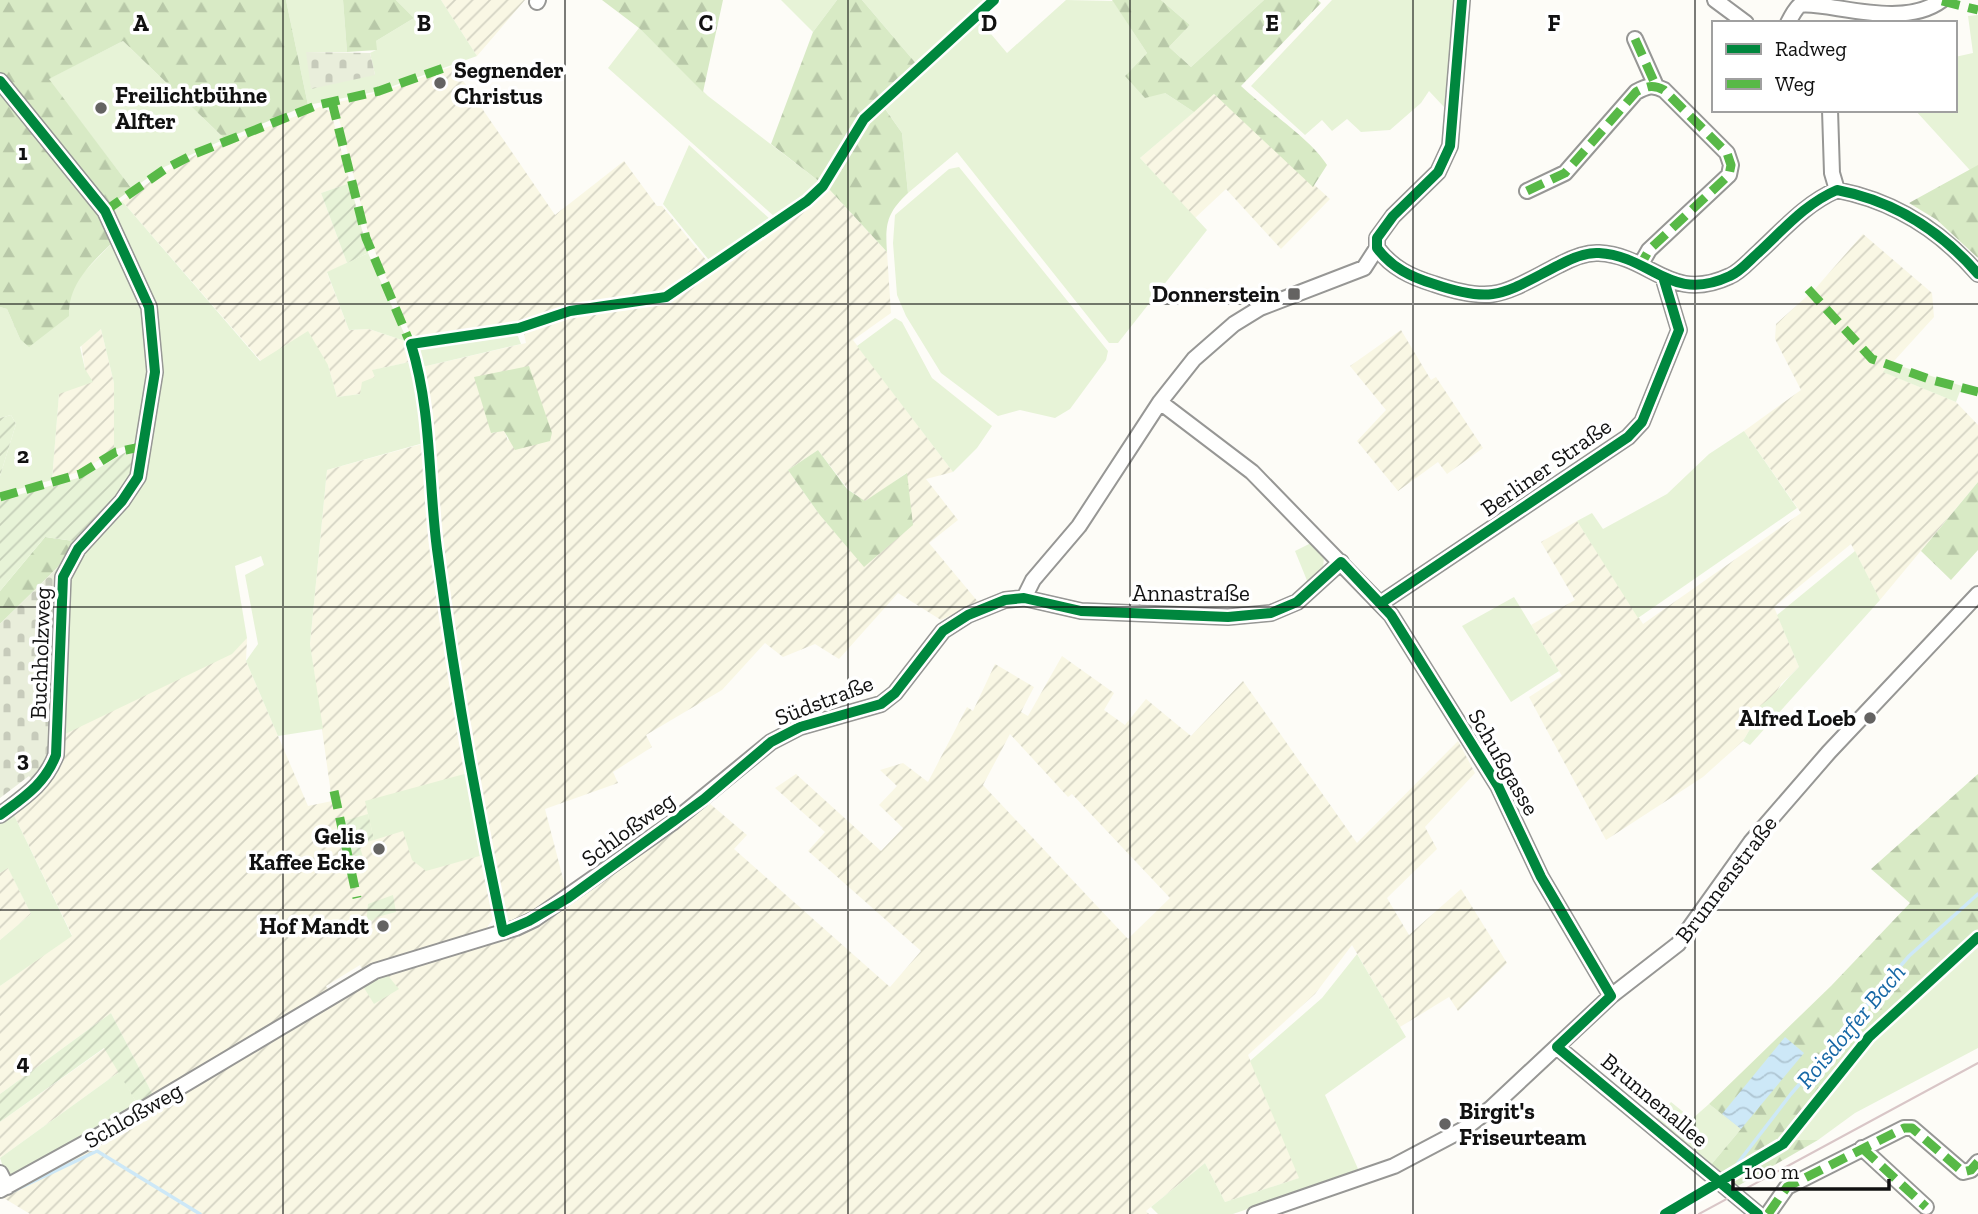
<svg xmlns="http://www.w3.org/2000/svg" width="1978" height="1214" font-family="'Zilla Slab',serif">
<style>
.farmland{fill:url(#farmland-furrows);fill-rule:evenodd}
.grass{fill:#e7f3d7}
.forest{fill:url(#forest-firs)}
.cemetery{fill:url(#cemetery-stones)}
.garden{fill:url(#garden-furrows)}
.water{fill:url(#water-waves)}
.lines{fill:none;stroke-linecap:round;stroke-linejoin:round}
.stream{stroke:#cde8f7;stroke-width:3.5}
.minor-casing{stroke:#979795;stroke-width:18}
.minor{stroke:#fffffe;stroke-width:14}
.tram{stroke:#d9c6c7;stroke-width:2}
.quiet{stroke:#58b947;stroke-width:9;stroke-dasharray:18 9;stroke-linecap:butt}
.cycleway-casing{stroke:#fff;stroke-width:15}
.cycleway{stroke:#00873e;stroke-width:10}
.grid{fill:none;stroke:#111;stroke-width:2;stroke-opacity:0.55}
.poi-dot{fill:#646362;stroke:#fff;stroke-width:2.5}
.labels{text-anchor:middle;stroke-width:7;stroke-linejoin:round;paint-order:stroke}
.poi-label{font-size:23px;font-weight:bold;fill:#111;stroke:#fff;text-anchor:end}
.street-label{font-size:23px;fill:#111;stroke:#fff}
.water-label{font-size:24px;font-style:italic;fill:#1768a6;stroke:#fff}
.grid-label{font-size:23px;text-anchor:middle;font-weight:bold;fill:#111;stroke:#fff;stroke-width:7;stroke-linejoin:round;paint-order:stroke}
</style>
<defs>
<pattern id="farmland-furrows" width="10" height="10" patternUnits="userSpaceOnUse" patternTransform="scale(1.75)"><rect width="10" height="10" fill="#f9f7e4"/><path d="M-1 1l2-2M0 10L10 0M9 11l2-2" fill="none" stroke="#d4d3c3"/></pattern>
<pattern id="forest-firs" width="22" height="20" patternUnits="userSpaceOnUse" patternTransform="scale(1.75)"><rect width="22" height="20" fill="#d8eac5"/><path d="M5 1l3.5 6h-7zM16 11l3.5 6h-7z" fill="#b8c8a8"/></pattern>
<pattern id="cemetery-stones" width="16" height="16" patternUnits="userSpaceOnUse" patternTransform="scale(1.75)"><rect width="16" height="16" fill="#e9eedb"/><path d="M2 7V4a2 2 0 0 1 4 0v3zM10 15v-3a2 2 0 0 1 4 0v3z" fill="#c7cbbb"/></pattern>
<pattern id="garden-furrows" width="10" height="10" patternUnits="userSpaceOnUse" patternTransform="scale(1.75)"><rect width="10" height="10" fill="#e7f3d7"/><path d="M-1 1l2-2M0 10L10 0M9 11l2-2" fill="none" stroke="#c5cfb8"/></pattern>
<pattern id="water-waves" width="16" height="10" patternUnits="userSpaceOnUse" patternTransform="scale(1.75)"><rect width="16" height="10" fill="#cde8f7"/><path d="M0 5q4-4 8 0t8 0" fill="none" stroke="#afc6d3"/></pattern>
</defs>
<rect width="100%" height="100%" fill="#fdfcf7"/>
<path class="farmland" d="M441 0H525L477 56Z
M453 66 555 215 624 161 657 206H662L711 266 657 298 598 303 521 324 421 339 410 333 370 240 335 103 387 90Z
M1214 94 1330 199 1281 249 1226 189 1195 218 1140 158Z
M320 107 331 112 350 183 321 193 347 263 327 273 349 330 369 329 408 342 414 361 373 370 375 377 360 394 337 397 328 365 261 361 122 201 163 173 201 152Z
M829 189 887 252 891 313 853 340 953 472 926 479 958 520 929 543 979 603 941 620 898 593 839 659 815 644 783 657 765 643 722 690 646 735 652 747 613 772 618 783 545 809 567 894 508 925 503 921 494 876 488 877 495 906 491 912 495 915 485 931 467 950 505 941 550 917 709 803 747 835 734 849 890 987 921 951 808 851 825 832 775 788 796 774 881 851 903 828 879 805 897 786 880 770 903 763 928 782 967 707 973 711 995 664 1034 687 1021 712 1028 716 1062 656 1114 693 1104 710 1125 725 1146 699 1191 736 1243 681 1357 843 1458 741 1475 773 1425 827 1437 849 1387 898 1409 935 1461 889 1507 963 1458 1011 1449 997 1400 1027 1352 945 1315 994 1248 1055 1300 1178 1225 1202 1205 1163 1146 1211 1149 1214H30L2 1197 368 979 360 965 326 986 330 993 154 1097 111 1013 0 1094V986L72 935 13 813 56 775 62 750 69 582 247 638 246 661 308 806 332 801 310 644 327 470 433 441 422 367 526 343 523 330 573 313 654 306 666 302ZM529 366 508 441 504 430 492 433ZM818 450 848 489 866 502 906 473 864 566 819 514 788 470ZM1010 734 1068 797 1072 794 1170 898 1128 939 983 785Z
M1863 234 1932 293 1934 317 1884 372 1956 402 1978 425V482L1880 600 1851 544 1774 607 1799 667 1781 684 1772 700 1749 713 1753 724 1743 741 1703 777 1606 840 1529 697 1562 676 1531 625 1575 600 1541 542 1577 521 1643 624 1801 513 1744 431 1801 390 1775 339 1776 324 1815 289Z
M101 329 114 383V450L82 471 52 480 59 393 85 369 81 344Z
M1401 330 1431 380 1436 377 1483 448 1447 474 1438 462 1398 491 1357 441 1386 410 1350 366Z
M8 867 31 914 0 940V873Z
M105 1048 119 1072 0 1158V1122Z"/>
<path class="grass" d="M286 0H343L347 52H306L375 75 370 53 376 50V41L414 18 396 0H441L477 56 379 91 308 105Z
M781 0H837L813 32Z
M862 0H984L975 15 1007 53 1066 0 1113 1 1147 53 1125 76 1165 93 1194 112 1140 158 1207 230 1118 343H1109L957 152 908 193 902 133 884 107 920 73 919 67Z
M1161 0H1264L1191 67 1169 47 1190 25Z
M1332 0H1458L1444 107 1429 91 1421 103 1390 130 1361 132 1347 119 1332 131 1322 120 1305 135 1251 86Z
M1978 15V179L1915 110H1955V57L1973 53 1968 16Z
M639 28 708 96 820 182 806 199 776 218 608 68Z
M123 41 225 139 162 168 132 189 48 79Z
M689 145 772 221 713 265 663 204Z
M959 167 1108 351 1106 360 1070 409 1055 418 1020 410 998 416 941 373 906 316 897 295 893 243 895 215 949 169Z
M122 201 260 361 308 331 328 365 337 397 360 394 362 382 375 377 372 370 414 361 425 414 427 442 327 470 310 644 323 729 278 736 246 661 258 644 245 575 264 565 261 556 235 566 247 638 232 654 63 735 69 582 76 560 137 490 150 446 159 367 156 316 146 282 110 211Z
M117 238 140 287 150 370 143 433 132 444 114 450V383L101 329 80 347 85 369 93 382 59 394 52 480 0 494V476L16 424 11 415 0 418V307L7 309 20 339 68 298 81 275Z
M368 253 408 342 369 329 349 330 327 272Z
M895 318 902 322 932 378 992 426 977 448 953 472 857 346Z
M516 331 521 344 422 367 418 354 423 346Z
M1891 363 1962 386 1956 402 1883 372Z
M1744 431 1797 508 1638 618 1577 521 1592 513 1603 529 1667 494 1709 454Z
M1311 543 1324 557 1323 568 1308 583 1295 551Z
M1855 551 1880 600 1750 745 1743 741 1753 724 1749 713C1774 699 1779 686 1799 667L1777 615Z
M1514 597 1559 671 1511 702 1462 626Z
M468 773 483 855 426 871 412 860 403 831 374 840 365 801Z
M13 813 72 936 0 986V940L31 914 8 868 0 873V823Z
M1978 942V1048L1855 1113 1818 1140 1792 1141 1849 1065 1917 996Z
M1357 954 1406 1037 1325 1095 1359 1171 1233 1214H1158L1151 1207 1205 1163 1225 1202 1299 1178 1250 1061 1322 998Z
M384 971 399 989 374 1004 361 983Z
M119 1072 139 1107 8 1181 0 1158Z
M1671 1102 1692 1119 1709 1104 1741 1129 1710 1166 1656 1120Z"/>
<path class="forest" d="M0 0H286L308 105 225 139 123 41 49 79 132 189 103 210 117 238C94 261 68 282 69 316L29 347 20 339 7 309 0 307Z
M343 0H396L414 18 376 41 377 50 347 52Z
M602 0H723L703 92 639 28Z
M837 0H862L919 67 881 103 902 133 908 193C887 213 885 223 887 252L829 189 771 144 813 32Z
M1112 0H1161L1190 25 1169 47 1191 67 1264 0H1318L1321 3 1241 86C1266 110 1311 139 1327 165L1313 187 1214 94 1194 112 1165 93 1145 98 1125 76 1147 53Z
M1978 165V258L1937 220 1909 203Z
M529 366 552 433 550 441 515 450 504 431 491 433 474 377Z
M818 450 847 489 865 501 907 473 913 525 864 567 819 514 788 470Z
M1978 482V550L1951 580 1921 551Z
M45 537 74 541 58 567 0 624V591Z
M1978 774V942L1917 996 1849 1065 1793 1140H1818L1736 1187 1710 1166 1741 1129 1709 1104 1831 986 1910 903 1871 869Z"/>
<path class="cemetery" d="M306 52 370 53 375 75 311 89Z
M58 567 55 638 48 643 46 716 53 720 47 764 33 781 29 776 0 798V624Z"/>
<path class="garden" d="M350 183 368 253 347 263 321 193Z
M11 415 16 424 0 476V418Z
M126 452H136L134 475 92 527 74 541 45 537 0 591V500L85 476Z
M368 814 374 840 359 844 363 857 352 860 344 821Z
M393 895 396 912 377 917 366 925 368 904Z
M111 1013 154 1097 139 1107 104 1048 0 1122V1094Z"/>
<path class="water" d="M1785 1037 1804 1053 1741 1129 1722 1114Z"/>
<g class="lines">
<path class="stream" d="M1734 1168 1791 1094 1909 956 1978 894
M5 1195 97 1151 200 1214"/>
<defs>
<path id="minor" d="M1715 0 1746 23
M537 2 538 0
M1788 23C1791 17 1795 9 1800 5 1825 0 1901 31 1942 0
M1635 39 1656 86
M0 81 105 211 149 307 155 372 138 477 122 501 78 549 63 577 56 755C45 784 24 797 0 815
M1830 110 1832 173 1837 190
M1837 190C1894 201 1941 231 1978 274
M1527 191 1565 173 1636 92C1647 86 1653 84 1664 90L1727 153 1731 165 1729 175 1649 250 1641 264
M1377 248C1392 268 1411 277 1434 284 1495 305 1504 293 1559 265 1570 259 1586 252 1599 253 1652 256 1670 304 1730 276 1740 272 1750 260 1758 253 1783 230 1806 203 1837 190
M1160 402 1252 472 1391 615 1498 786 1541 877 1611 996
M1024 598 1033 580 1079 526 1160 402 1194 359 1234 324 1260 308 1364 268 1377 248V238L1393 216 1438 172 1450 146 1462 0
M1381 603 1628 437 1642 422 1679 330 1664 280
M1557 1047 1758 1214
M1862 1148 1926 1207
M0 1173 7 1187
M0 1190 98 1136 375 971 516 928 535 919 672 823 771 742 800 727 881 704 895 693 943 631 968 615 1005 600 1024 598 1081 611 1228 617 1271 613 1297 602 1341 562
M1255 1214 1394 1166 1464 1129 1490 1109 1611 996 1678 944 1751 842 1829 752 1978 594
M1768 1214 1787 1187 1904 1128H1912L1963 1172 1971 1170 1978 1162"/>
</defs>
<use href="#minor" class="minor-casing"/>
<use href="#minor" class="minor"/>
<path class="tram" d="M1699 1214 1978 1063"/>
<path class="quiet" d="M1942 1 1978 10
M1635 39 1656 86
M332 102 366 238 413 350
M1527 191 1565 173 1636 92C1647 86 1653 84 1664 90L1727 153 1731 165 1729 175 1649 250 1641 264
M105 211 165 169 194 154 318 105 379 91 449 66
M1808 289 1872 359 1932 380 1978 392
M0 497 80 474 116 452 145 446
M334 791 357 898
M1862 1148 1926 1207
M1768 1214 1787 1187 1904 1128H1912L1963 1172 1971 1170 1978 1162"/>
<defs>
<path id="cycleway" d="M994 0 864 119 823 186 807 201 666 297 570 311 519 328 411 344C432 412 428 480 437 549 454 678 476 805 503 932L529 921 568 898 704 799 771 742 800 727 881 704 895 693 943 631 968 615 1005 600 1024 598 1081 611 1228 617 1271 613 1297 602 1341 562 1391 615 1498 786 1541 877 1611 996 1557 1047 1758 1214
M1462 0 1450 146 1438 172 1393 216 1377 238V248C1392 268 1411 277 1434 284 1495 305 1504 293 1559 265 1570 259 1586 252 1599 253 1652 256 1670 304 1730 276 1740 272 1750 260 1758 253 1783 230 1806 203 1837 190 1894 201 1941 231 1978 274
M0 81 105 211 149 307 155 372 138 477 122 501 78 549 63 577 56 755C45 784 24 797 0 815
M1381 603 1628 437 1642 422 1679 330 1664 280
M1665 1214 1783 1144 1869 1037 1978 937"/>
</defs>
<use href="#cycleway" class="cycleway-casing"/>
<use href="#cycleway" class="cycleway"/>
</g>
<path class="grid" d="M283 0V1214M565 0V1214M848 0V1214M1130 0V1214M1413 0V1214M1695 0V1214M0 304H1978M0 607H1978M0 910H1978"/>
<g class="poi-dot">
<circle cx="440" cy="83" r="7"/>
<circle cx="101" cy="108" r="7"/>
<rect x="1287" y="287" width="14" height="14" rx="3.5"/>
<circle cx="1870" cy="718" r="7"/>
<circle cx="379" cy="849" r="7"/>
<circle cx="383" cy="926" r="7"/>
<circle cx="1445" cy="1124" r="7"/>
</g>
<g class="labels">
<g class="poi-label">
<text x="454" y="78" text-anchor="start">Segnender<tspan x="454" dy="26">Christus</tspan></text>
<text x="115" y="103" text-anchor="start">Freilichtbühne<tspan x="115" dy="26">Alfter</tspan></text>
<text x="1280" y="302">Donnerstein</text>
<text x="1856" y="726">Alfred Loeb</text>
<text x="365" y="844">Gelis<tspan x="365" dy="26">Kaffee Ecke</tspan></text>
<text x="369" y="934">Hof Mandt</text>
<text x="1459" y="1119" text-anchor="start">Birgit's<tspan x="1459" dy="26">Friseurteam</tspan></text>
</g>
<g class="street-label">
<text transform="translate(1546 467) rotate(-35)" y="8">Berliner Straße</text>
<text x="1191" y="601">Annastraße</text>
<text transform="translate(40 653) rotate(-88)" y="8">Buchholzweg</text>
<text transform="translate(824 700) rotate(-21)" y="8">Südstraße</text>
<text transform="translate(1504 762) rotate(60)" y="8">Schußgasse</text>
<text transform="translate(628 829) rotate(-36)" y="8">Schloßweg</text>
<text transform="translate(1726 879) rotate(-53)" y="8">Brunnenstraße</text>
<text transform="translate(1655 1100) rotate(40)" y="8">Brunnenallee</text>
<text transform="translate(133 1115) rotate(-30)" y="8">Schloßweg</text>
</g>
<g class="water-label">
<text transform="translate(1851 1026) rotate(-50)" y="8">Roisdorfer Bach</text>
</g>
</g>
<g class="grid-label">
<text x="141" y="31">A</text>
<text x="424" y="31">B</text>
<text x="706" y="31">C</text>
<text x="989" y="31">D</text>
<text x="1272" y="31">E</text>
<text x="1554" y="31">F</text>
<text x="23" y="160">1</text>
<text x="23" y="463">2</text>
<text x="23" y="767">3</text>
<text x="23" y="1070">4</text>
</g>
<rect x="1712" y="21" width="245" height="91" fill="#ffffff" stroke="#a0a0a0" stroke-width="2"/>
<rect x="1726" y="44" width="35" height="10" fill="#00873e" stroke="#a0a0a0" stroke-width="2"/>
<text x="1775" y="56" font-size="21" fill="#111111">Radweg</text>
<rect x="1726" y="79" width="35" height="10" fill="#58b947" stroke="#a0a0a0" stroke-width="2"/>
<text x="1775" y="91" font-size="21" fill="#111111">Weg</text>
<path d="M1733 1179v10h156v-10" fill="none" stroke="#111111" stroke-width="3.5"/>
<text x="1744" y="1179" font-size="21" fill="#111111" stroke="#ffffff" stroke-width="5" paint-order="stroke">100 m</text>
</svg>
